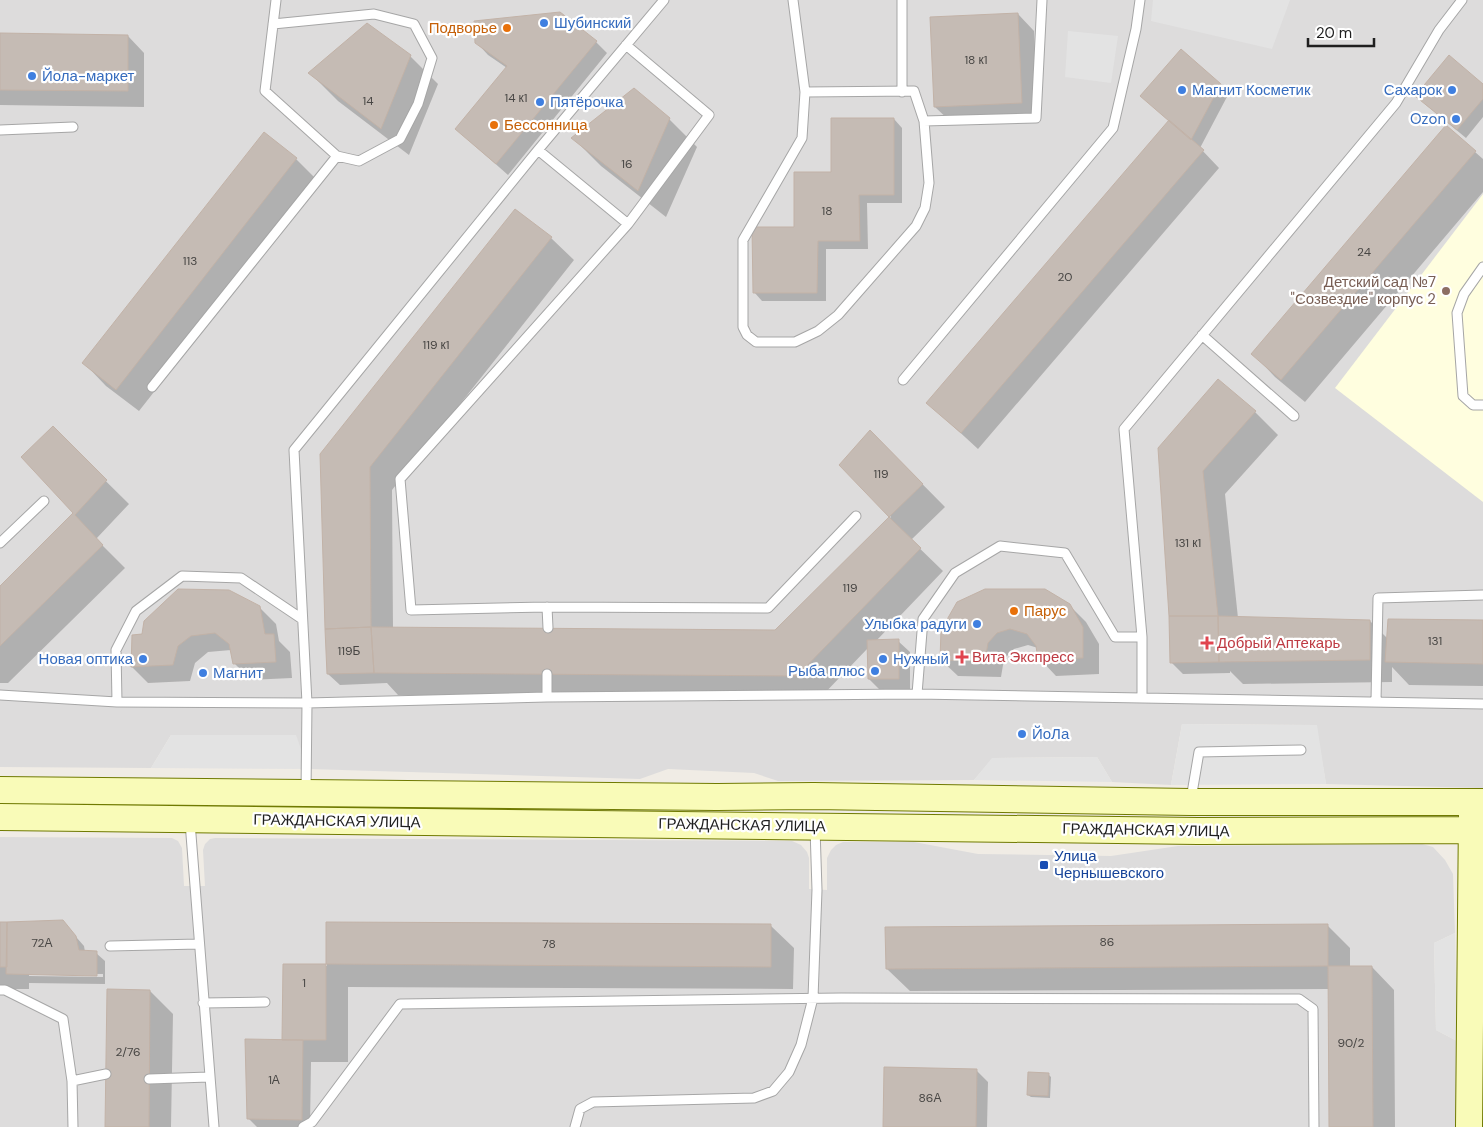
<svg xmlns="http://www.w3.org/2000/svg" width="1483" height="1127" font-family="'DM Sans',sans-serif">
<style>
.residential{fill:#dddcdc}
.education{fill:#fffedf}
.parking{fill:#e3e3e3}
.shadow{fill:#0003;fill-rule:evenodd}
.building{fill:#c5bbb4;stroke:#c2b2a7}
.lines{fill:none;stroke-linecap:round;stroke-linejoin:round}
.lane-casing{stroke:#a6a6a6;stroke-width:11}
.secondary-casing{stroke:#707a02;stroke-width:28}
.lane{stroke:#fff;stroke-width:9}
.secondary{stroke:#f9fbb8;stroke-width:26}
.shop-dot{fill:#3f7fe0;stroke:#fff;stroke-width:2}
.food-dot{fill:#e8710a;stroke:#fff;stroke-width:2}
.education-dot{fill:#8d6e63;stroke:#fff;stroke-width:2}
.health-dot{fill:#e0444e;stroke:#fff;stroke-width:2}
.transit-dot{fill:#1a4fb4;stroke:#fff;stroke-width:2}
.labels{text-anchor:middle;stroke-width:4.5;stroke-linejoin:round;paint-order:stroke}
.number-label{font-size:12px;fill:#484644}
.shop-label{font-size:15px;fill:#366cbe;stroke:#fff;text-anchor:start}
.food-label{font-size:15px;fill:#c56008;stroke:#fff;text-anchor:start}
.education-label{font-size:15px;fill:#785e54;stroke:#fff;text-anchor:end}
.health-label{font-size:15px;fill:#be3a42;stroke:#fff;text-anchor:start}
.street-label{font-size:15px;fill:#1f1f1f;stroke:#fff}
.transit-label{font-size:15px;fill:#164399;stroke:#fff;text-anchor:start}
</style>
<rect width="100%" height="100%" fill="#f0ece5"/>
<path class="residential" d="M0 0H1483V788L1326 784 1316 725 1182 724 1171 785 1112 782 1097 757 993 758 974 780 778 781 754 773 668 769 640 779 308 769 171 735 151 768 0 767Z
M0 837 172 838 178 841 182 848 184 886H205L203 850 205 844 210 839 215 838 792 841 801 845 807 852 809 858V889L827 890V858L831 850 836 845 843 842H914L978 854 1111 856 1178 846 1422 844 1433 847 1445 860 1453 874 1455 933 1434 943 1436 1030 1457 1041V1127H0Z"/>
<path class="education" d="M1483 194V502L1335 388Z"/>
<path class="parking" d="M1153 0H1290L1272 49 1151 21Z
M1068 31 1118 36 1111 83 1065 77Z
M1182 724 1317 725 1326 784 1171 785Z
M171 735H296L308 769 151 768Z
M1097 757 1112 782 974 780 992 758Z
M1455 933 1457 1041 1436 1030 1434 943Z"/>
<path class="shadow" d="M1018 14 1034 31 1038 120 952 123 935 107Z
M0 35 128 36 144 53V107L0 105Z
M596 42 607 53 508 175 456 129 507 68 488 55 477 43Z
M410 56 438 84 409 155 338 101 310 73Z
M1220 85 1229 93 1200 148 1219 168 978 449 928 403Z
M1483 85V117L1466 138 1425 104Z
M669 119 697 147 666 217 601 166 573 138Z
M894 119 902 128V203H867L868 249H826V301H762L754 292 832 174Z
M264 134 296 159 319 182 139 411 106 386 84 363Z
M1475 152 1483 159V192L1305 402 1275 377 1253 354Z
M516 210 551 238 574 260 392 490 393 628 776 631 891 517 841 465 871 432 945 507 911 540 943 571 876 641H898L910 652V690H880L869 679 868 648 820 698 398 695 387 683 340 685 328 674 322 454Z
M1218 380 1255 412 1278 435 1225 494 1238 618 1370 621 1388 639 1483 621V686L1409 685 1392 667V682L1243 684 1230 671V673L1183 674 1171 662Z
M52 428 129 504 96 539 125 568 8 683H0V588L74 513Z
M1045 590 1069 605 1086 622 1099 644V674L1056 676 1040 659 1038 648 1028 645 1014 649 1004 659 1001 677 958 676 941 660Z
M259 607 276 624 279 641 290 652 292 678 251 680 234 663 231 650 208 652 195 663 190 681 148 683 132 667 133 636Z
M62 921 84 946 85 952 96 953 105 961V984L29 983V989H0V923ZM29 973 103 974V977L29 976Z
M327 923 771 926 794 948 793 989 348 987V1062H311L310 1127H257L248 1118 284 1041V965L327 966Z
M1327 925 1350 948V968L1372 967 1394 990 1395 1127H1330V989L910 991 887 969Z
M150 991 173 1014 171 1127H106Z
M976 1070 988 1082 987 1127H884Z
M1048 1074 1051 1077 1050 1098 1031 1097 1028 1095Z"/>
<path class="building" d="M560 12 597 41 496 164 455 129 507 66 475 43 474 21Z
M1018 13 1022 103 934 107 930 17Z
M367 23 411 55 381 129 308 73Z
M0 33 128 35V91L0 90Z
M1181 49 1221 84 1191 140 1140 96Z
M1449 55 1483 84V99L1457 130 1415 96Z
M634 88 670 118 638 191 571 138Z
M831 118H894V195H859L860 241H818L817 293H753L752 227H794V172H831Z
M1169 120 1204 150 961 433 926 403Z
M1446 125 1476 151 1281 380 1251 354Z
M264 132 297 158 116 390 82 363Z
M515 209 552 237 370 467 371 627 325 629 320 454Z
M1218 379 1256 411 1203 471 1218 616 1370 620V660L1219 662 1218 616H1169L1158 448Z
M53 426 107 480 75 515 103 545 0 646V586L73 513 21 457Z
M870 430 923 484 889 517 839 465Z
M889 517 921 548 797 676 374 673 371 627 775 630Z
M178 589 229 590 260 606 265 634H274L276 662 233 664 229 644 215 633 191 636 178 646 173 665 131 667 132 635 142 634 144 621Z
M985 589H1045L1070 604 1083 627V658L1038 660 1036 646 1027 634 1010 629 997 633 988 643 985 661 940 660 941 630 957 602Z
M1169 616H1218L1219 662 1170 663Z
M1388 619 1483 620V664L1385 662Z
M371 627 374 673 327 674 325 629Z
M899 639V679H868L867 640Z
M63 920 76 936 79 950 97 951V976L6 974 7 922Z
M0 922H7V967H0Z
M326 922 771 924V967L326 964Z
M1328 924V966L886 969 885 927Z
M283 964H326V1040H282Z
M1328 966H1372L1373 1127H1329Z
M107 989 150 990 149 1127H105Z
M245 1039 303 1040 302 1120 247 1119Z
M884 1067 977 1069 976 1127H883Z
M1028 1072 1049 1073 1048 1096 1027 1095Z"/>
<g class="lines">
<defs>
<path id="lane" d="M793 0 805 92 802 138 743 240V327L747 335 756 342H795L818 331 838 315 916 226 925 208 929 183 924 121 914 91 805 92
M1462 0 1439 30 1396 103 1124 429 1142 637V698L1483 704
M273 24 374 14 414 24 432 58 418 104 400 139 359 161 337 156
M902 92V0
M924 121 1036 118 1042 0
M0 130 73 127
M538 150 628 224 709 115 626 45
M628 224 400 479 411 610 547 607 768 608 856 516
M1483 267 1464 294 1457 313 1463 396 1473 405H1483
M1202 335 1294 416
M903 380 1113 128 1136 29 1140 0
M152 387 337 156 265 91 276 0
M0 543 44 501
M547 607 548 628
M302 619 241 578 182 576 136 611 116 650 117 702 307 703 547 697 917 694
M0 695 117 702
M547 697V674
M1142 698 917 694 923 619 955 573 1000 546 1065 553 1115 637H1142
M1376 701 1378 598 1483 595
M306 792 307 703 294 450 538 150 664 0
M1191 799 1199 752 1301 750
M190 822 214 1127
M110 946 199 944
M0 990H5L63 1019 72 1081 73 1127
M203 1003 265 1002
M149 1079 209 1077
M72 1081 106 1074
M303 1127 312 1122 400 1004 841 998 1299 999 1313 1009 1314 1127
M575 1127 580 1109 593 1102 754 1098 773 1091 789 1072 801 1045 813 998 817 890 815 828"/>
<path id="secondary" d="M0 790 717 797 814 796 1190 802H1483
M0 817 1198 831 1483 830
M1469 1127 1472 812"/>
</defs>
<use href="#lane" class="lane-casing"/>
<use href="#secondary" class="secondary-casing"/>
<use href="#lane" class="lane"/>
<use href="#secondary" class="secondary"/>
</g>
<g class="shop-dot">
<circle cx="544" cy="23" r="5"/>
<circle cx="32" cy="76" r="5"/>
<circle cx="1182" cy="90" r="5"/>
<circle cx="1452" cy="90" r="5"/>
<circle cx="540" cy="102" r="5"/>
<circle cx="1456" cy="119" r="5"/>
<circle cx="977" cy="624" r="5"/>
<circle cx="143" cy="659" r="5"/>
<circle cx="883" cy="659" r="5"/>
<circle cx="875" cy="671" r="5"/>
<circle cx="203" cy="673" r="5"/>
<circle cx="1022" cy="734" r="5"/>
</g>
<g class="food-dot">
<circle cx="507" cy="28" r="5"/>
<circle cx="494" cy="125" r="5"/>
<circle cx="1014" cy="611" r="5"/>
</g>
<circle class="education-dot" cx="1446" cy="291" r="5"/>
<g class="health-dot">
<path d="M1204.5 635.5h5v5h5v5h-5v5h-5v-5h-5v-5h5z"/>
<path d="M959.5 649.5h5v5h5v5h-5v5h-5v-5h-5v-5h5z"/>
</g>
<rect class="transit-dot" x="1039" y="860" width="10" height="10" rx="2.5"/>
<g class="labels">
<g class="number-label">
<text x="976" y="64">18 к1</text>
<text x="516" y="102">14 к1</text>
<text x="368" y="105">14</text>
<text x="627" y="168">16</text>
<text x="827" y="215">18</text>
<text x="1364" y="256">24</text>
<text x="190" y="265">113</text>
<text x="1065" y="281">20</text>
<text x="436" y="349">119 к1</text>
<text x="881" y="478">119</text>
<text x="1188" y="547">131 к1</text>
<text x="850" y="592">119</text>
<text x="1435" y="645">131</text>
<text x="349" y="655">119Б</text>
<text x="1107" y="946">86</text>
<text x="42" y="947">72А</text>
<text x="549" y="948">78</text>
<text x="304" y="987">1</text>
<text x="1351" y="1047">90/2</text>
<text x="128" y="1056">2/76</text>
<text x="274" y="1084">1А</text>
<text x="930" y="1102">86А</text>
</g>
<g class="shop-label">
<text x="554" y="28">Шубинский</text>
<text x="42" y="81">Йола-маркет</text>
<text x="1192" y="95">Магнит Косметик</text>
<text x="1442" y="95" text-anchor="end">Сахарок</text>
<text x="550" y="107">Пятёрочка</text>
<text x="1446" y="124" text-anchor="end">Ozon</text>
<text x="967" y="629" text-anchor="end">Улыбка радуги</text>
<text x="133" y="664" text-anchor="end">Новая оптика</text>
<text x="893" y="664">Нужный</text>
<text x="865" y="676" text-anchor="end">Рыба плюс</text>
<text x="213" y="678">Магнит</text>
<text x="1032" y="739">ЙоЛа</text>
</g>
<g class="food-label">
<text x="497" y="33" text-anchor="end">Подворье</text>
<text x="504" y="130">Бессонница</text>
<text x="1024" y="616">Парус</text>
</g>
<g class="education-label">
<text x="1436" y="287">Детский сад №7<tspan x="1436" dy="17">"Созвездие" корпус 2</tspan></text>
</g>
<g class="health-label">
<text x="1217" y="648">Добрый Аптекарь</text>
<text x="972" y="662">Вита Экспресс</text>
</g>
<g class="street-label">
<text transform="translate(337 821) rotate(1)" y="5">ГРАЖДАНСКАЯ УЛИЦА</text>
<text transform="translate(742 825) rotate(1)" y="5">ГРАЖДАНСКАЯ УЛИЦА</text>
<text transform="translate(1146 830) rotate(1)" y="5">ГРАЖДАНСКАЯ УЛИЦА</text>
</g>
<g class="transit-label">
<text x="1054" y="861">Улица<tspan x="1054" dy="17">Чернышевского</tspan></text>
</g>
</g>
<path d="M1308 38v8h66v-8" fill="none" stroke="#1f1f1f" stroke-width="2.5"/>
<text x="1316" y="38" font-size="15" fill="#1f1f1f" stroke="#ffffff" stroke-width="4" paint-order="stroke">20 m</text>
</svg>
